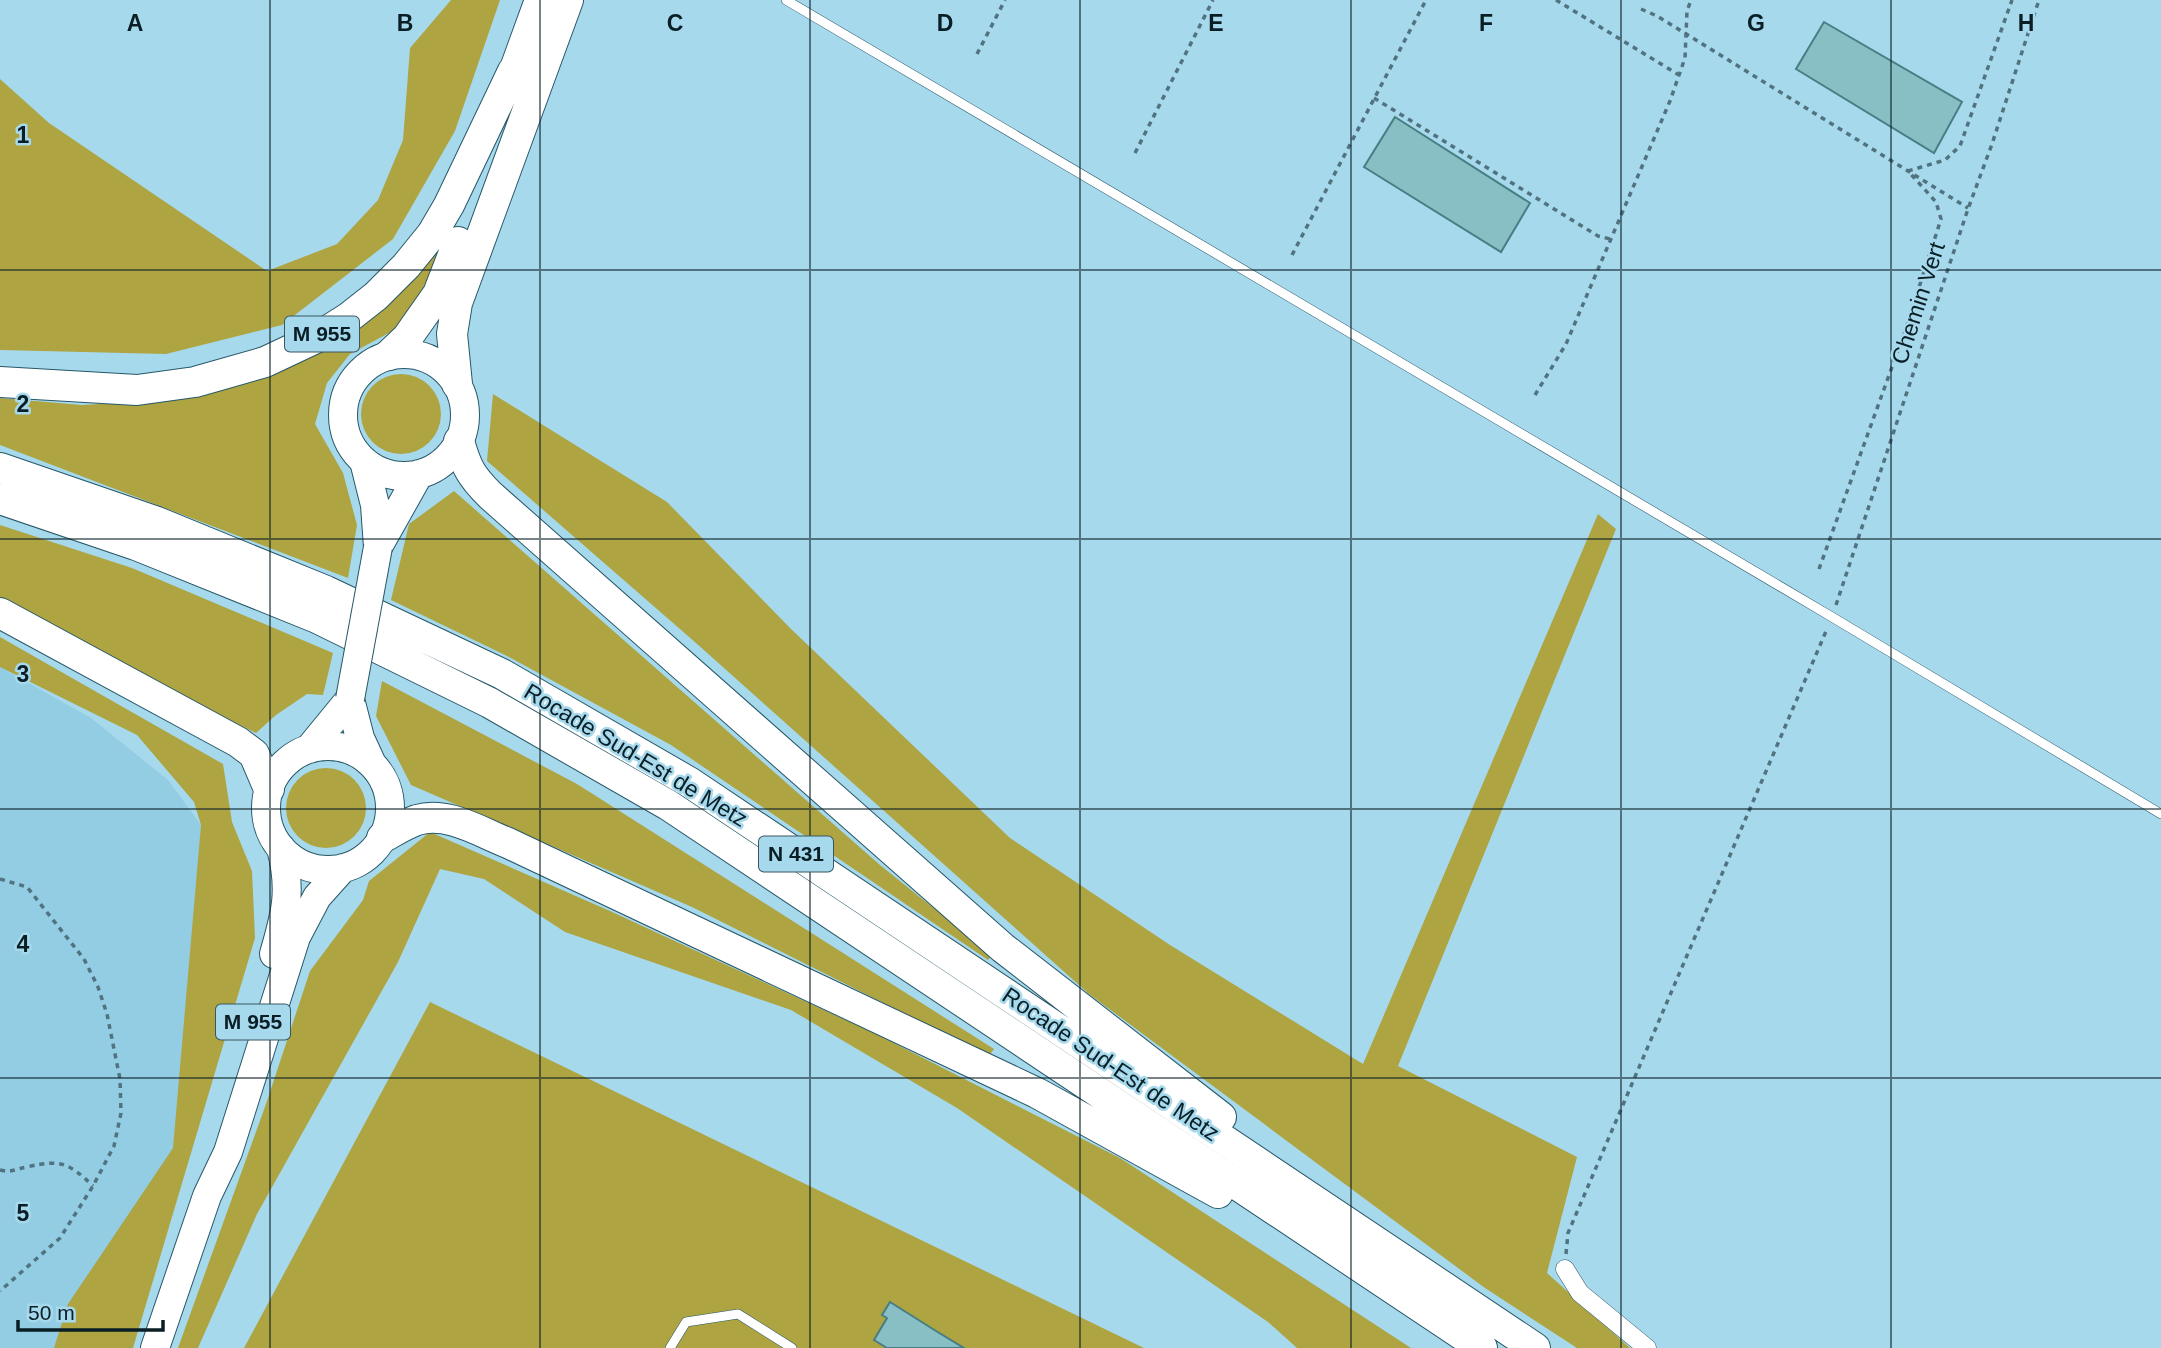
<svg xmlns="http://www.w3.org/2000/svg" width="2161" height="1348" font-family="Helvetica,sans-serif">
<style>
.built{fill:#92cde4}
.green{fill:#aea441}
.building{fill:#87bfc5;stroke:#477e83;stroke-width:2}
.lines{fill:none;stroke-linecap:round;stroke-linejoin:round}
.service-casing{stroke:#275768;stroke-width:10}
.minor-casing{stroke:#275768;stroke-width:19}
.primary-casing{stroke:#275768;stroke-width:30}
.trunk-casing{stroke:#275768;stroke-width:32}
.path{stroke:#517380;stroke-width:3.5;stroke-dasharray:5 5;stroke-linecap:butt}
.service{stroke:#fff;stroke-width:9}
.minor{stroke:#fff;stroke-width:18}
.primary{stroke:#fff;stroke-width:28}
.trunk{stroke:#fff;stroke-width:30}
.primary-bridge-casing{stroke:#275768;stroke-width:30;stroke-linecap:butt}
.primary-bridge{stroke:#fff;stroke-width:28}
.grid{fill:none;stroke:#0a1e25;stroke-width:2;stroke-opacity:0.55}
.labels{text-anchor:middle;stroke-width:5;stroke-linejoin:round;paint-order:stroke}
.shield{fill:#a7d9ed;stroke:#395661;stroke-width:2}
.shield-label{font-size:21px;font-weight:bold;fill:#0a1e25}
.street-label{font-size:23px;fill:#0a1e25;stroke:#a7d9ed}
.grid-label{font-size:23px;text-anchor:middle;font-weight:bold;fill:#0a1e25;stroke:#a7d9ed;stroke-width:5;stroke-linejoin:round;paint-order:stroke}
</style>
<rect width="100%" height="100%" fill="#a7d9ed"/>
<path class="built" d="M0 667 91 718 168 780 201 825 179 1193 119 1348H0Z"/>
<path class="green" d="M451 0H500L455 131 393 239 282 325 166 354 0 350V79L49 123 267 271 337 244 378 200 403 140 410 48Z
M443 245 434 270 398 328 350 354 327 383 315 424 343 473 357 525 348 578 0 445V398L82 405 154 401 232 386Z
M361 414a40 40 0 1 1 80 0a40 40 0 1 1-80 0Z
M493 394 667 502 791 629 1010 838 1170 945 1363 1064 1598 514 1616 529 1398 1066 1577 1157 1547 1273 1630 1348H1577L1485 1288 1089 994 696 643 487 461Z
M454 491 880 865 992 955 988 960 671 745 507 656 391 600 409 524Z
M0 525 132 568 333 653 323 695 307 694 276 715 256 733 158 685 0 600Z
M0 637 223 764 232 822 252 871 255 938 133 1348H54L68 1304 173 1148 201 825 194 802 137 735 0 667Z
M382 681 577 784 994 1049 989 1056 692 907 411 785 376 716Z
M286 808a40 40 0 1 1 80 0a40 40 0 1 1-80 0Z
M430 832 610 911 878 1035 1120 1158 1411 1348H1297L1268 1322 957 1108 791 1010 565 932 484 879 440 869 398 962 257 1214 198 1348H178L266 1104 310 971 363 900 369 881Z
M430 1002 1144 1348H244Z"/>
<path class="building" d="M1824 22 1962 102 1934 153 1796 69Z
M1395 117 1530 203 1501 252 1364 167Z
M890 1302 936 1331 964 1348H887L874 1340 887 1318 882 1315Z"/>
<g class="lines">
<defs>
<path id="service" d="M786 0 1832 617 2161 814
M670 1348 686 1322 738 1314 792 1348"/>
<path id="minor" d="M1565 1269 1580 1293 1647 1348"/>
<path id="primary" d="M343 415a61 61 0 1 1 122 0a61 61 0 1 1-122 0Z
M364 461 375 505 378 547
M378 547 419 474
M350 699 360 738 372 764
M266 808a62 62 0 1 1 124 0a62 62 0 1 1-124 0Z
M309 749 350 699
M274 954C286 913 292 890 281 848
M155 1348 207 1196 228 1152 296 937 317 897 343 868"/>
<path id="trunk" d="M508 88 540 0
M389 355 407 338 438 294 458 242
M0 382 137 390 195 382 265 362 318 337 348 318 376 296 406 266 432 234 449 205 513 71
M457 384 452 334 457 303 568 0
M459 441C466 467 471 476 490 495L1003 948 1221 1117
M0 468 157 522 326 591 502 674 689 782 1535 1348
M0 499 136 545 317 618 490 703 668 805 1482 1348
M0 613 238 742 254 754 269 789
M382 838C393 832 405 824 417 820 448 811 480 832 508 843L1037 1093 1218 1193"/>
</defs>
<use href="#service" class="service-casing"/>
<use href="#minor" class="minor-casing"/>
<use href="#primary" class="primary-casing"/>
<use href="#trunk" class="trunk-casing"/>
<path class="path" d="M1556 0 1679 75
M1641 9 1657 16 1968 208
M977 54 1005 0
M1374 98 1598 236 1610 239
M1135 153 1213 0
M1292 255 1426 0
M1535 395 1566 344 1670 101 1685 58 1687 11 1691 0
M1819 569 1905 331 1941 219 1936 202 1908 171 1945 160 1960 146 2012 0
M1836 605 1968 209 1992 144 2039 0
M0 879 27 887 84 959 98 987 107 1014 120 1079 121 1113 114 1146 93 1186 60 1238 0 1291
M0 1170C11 1173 16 1169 27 1167 61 1159 69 1163 93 1186
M1566 1254 1568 1233 1827 629"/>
<use href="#service" class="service"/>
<use href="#minor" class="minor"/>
<use href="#primary" class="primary"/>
<use href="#trunk" class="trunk"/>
<defs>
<path id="primary-bridge" d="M350 699 378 547"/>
</defs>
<use href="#primary-bridge" class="primary-bridge-casing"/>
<use href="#primary-bridge" class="primary-bridge"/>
</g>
<path class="grid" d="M270 0V1348M540 0V1348M810 0V1348M1080 0V1348M1351 0V1348M1621 0V1348M1891 0V1348M0 270H2161M0 539H2161M0 809H2161M0 1078H2161"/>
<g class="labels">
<g class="shield">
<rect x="285" y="316.5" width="74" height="35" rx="5"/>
<rect x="759" y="836.5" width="74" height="35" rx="5"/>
<rect x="216" y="1004.5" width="74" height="35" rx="5"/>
</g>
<g class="shield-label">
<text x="322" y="341">M 955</text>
<text x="796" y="861">N 431</text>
<text x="253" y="1029">M 955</text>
</g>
<g class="street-label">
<text transform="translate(1918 303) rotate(-72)" y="8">Chemin Vert</text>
<text transform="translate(636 755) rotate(31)" y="8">Rocade Sud-Est de Metz</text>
<text transform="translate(1111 1064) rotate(34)" y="8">Rocade Sud-Est de Metz</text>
</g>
</g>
<g class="grid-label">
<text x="135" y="31">A</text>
<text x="405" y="31">B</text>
<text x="675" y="31">C</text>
<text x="945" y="31">D</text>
<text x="1216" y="31">E</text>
<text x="1486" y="31">F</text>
<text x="1756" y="31">G</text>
<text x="2026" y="31">H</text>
<text x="23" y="143">1</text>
<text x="23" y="412">2</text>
<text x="23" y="682">3</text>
<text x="23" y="952">4</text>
<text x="23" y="1221">5</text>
</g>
<path d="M18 1320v10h145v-10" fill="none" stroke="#0a1e25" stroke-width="3.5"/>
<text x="28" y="1320" font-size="21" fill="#0a1e25" stroke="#a7d9ed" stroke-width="5" paint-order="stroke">50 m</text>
</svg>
